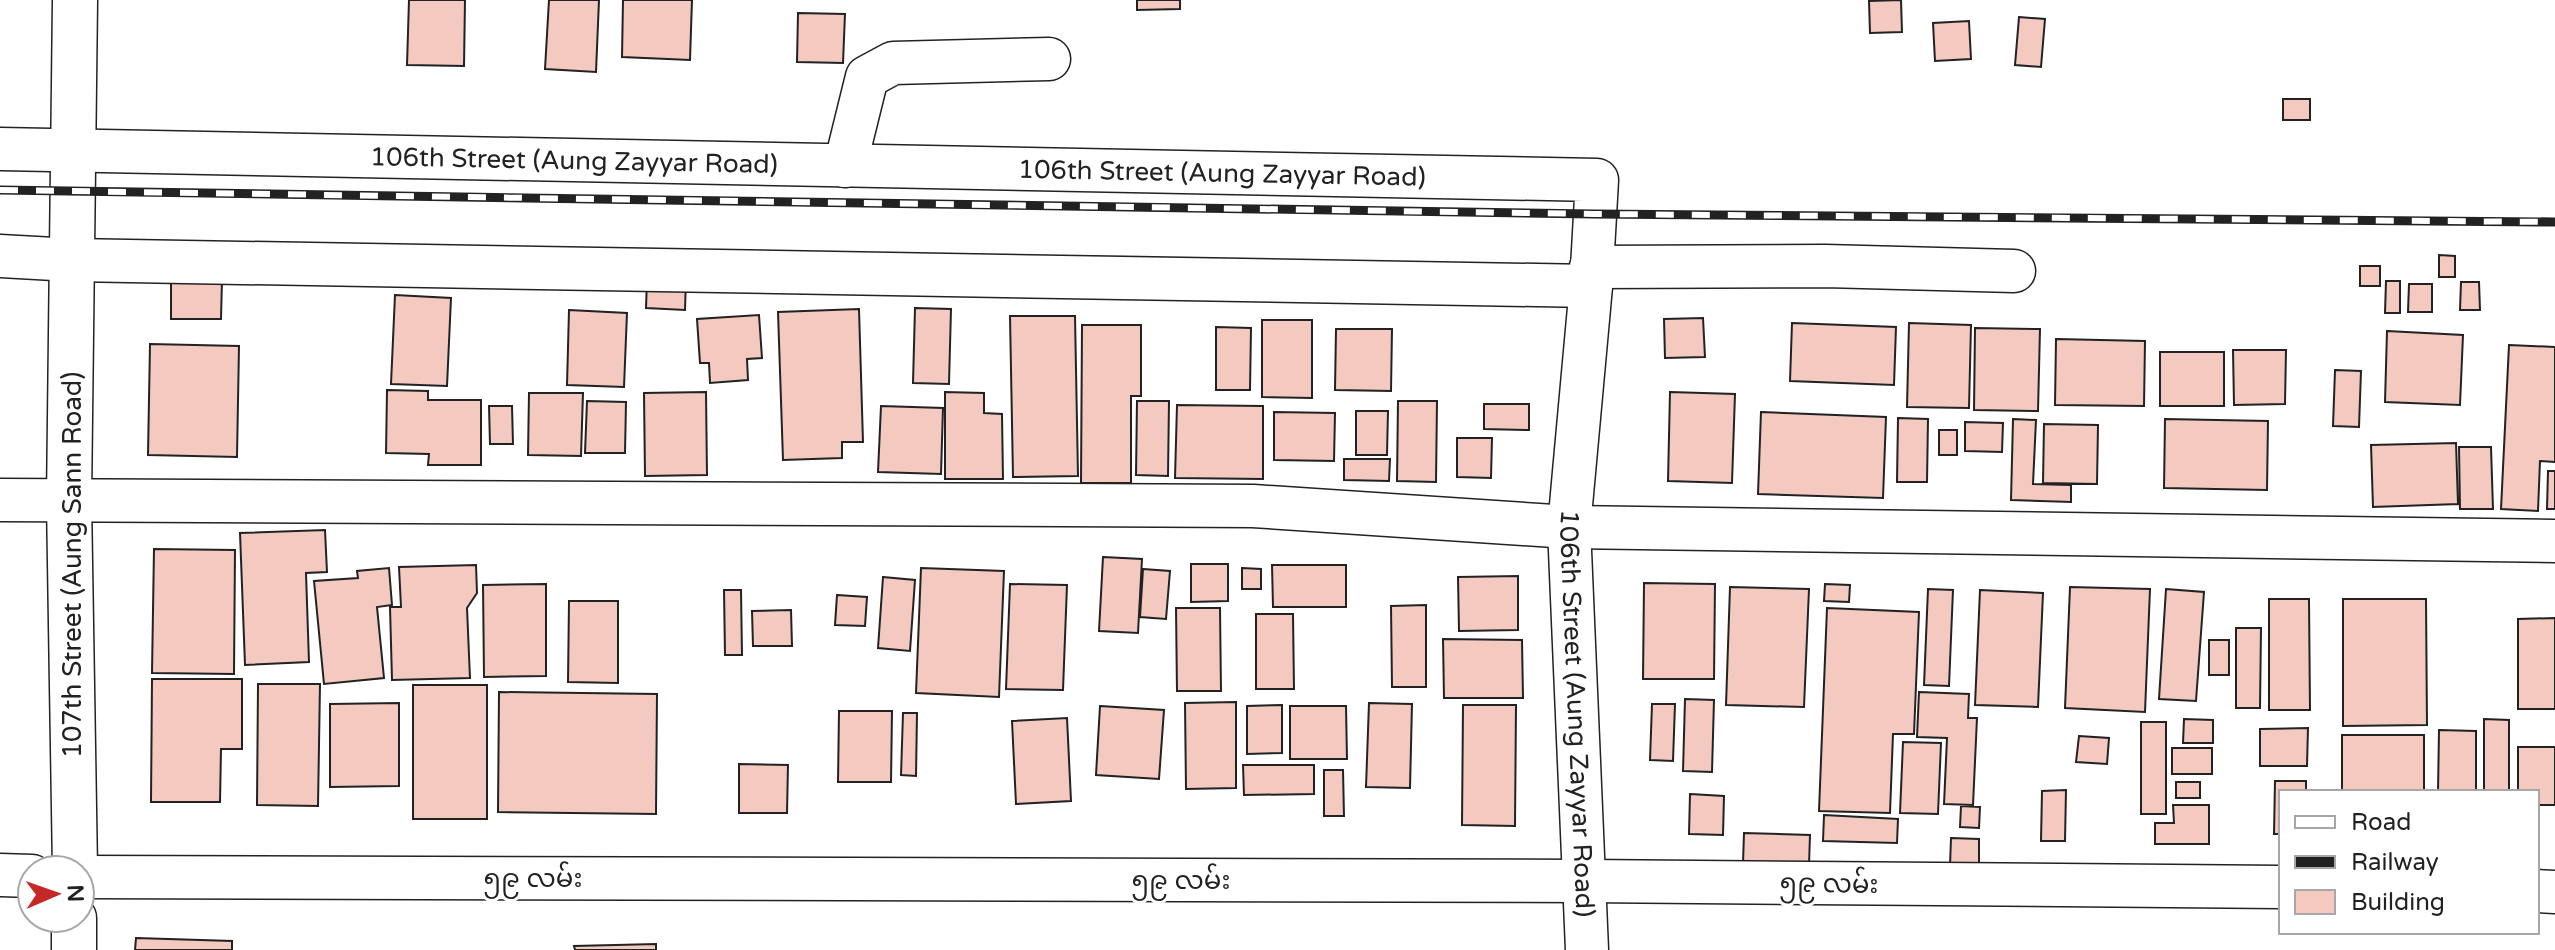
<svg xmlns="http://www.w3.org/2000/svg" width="2555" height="950" font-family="'Varela Round','Noto Sans Myanmar',sans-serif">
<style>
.building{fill:#f3c9c0;stroke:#222;stroke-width:2}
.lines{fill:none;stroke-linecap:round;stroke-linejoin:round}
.street-casing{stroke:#222;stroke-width:45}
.secondary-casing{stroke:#222;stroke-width:47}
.street{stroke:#fff;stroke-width:42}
.secondary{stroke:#fff;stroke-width:44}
.rail-casing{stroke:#222;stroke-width:9}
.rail{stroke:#fff;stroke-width:6;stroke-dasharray:18;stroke-linecap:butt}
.labels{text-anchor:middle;stroke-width:6;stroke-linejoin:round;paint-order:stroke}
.street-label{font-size:26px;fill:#222;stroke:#fff}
</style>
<rect width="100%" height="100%" fill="#fff"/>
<path class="building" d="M409 0H465L464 66 407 65Z
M549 0H599L596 72 545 69Z
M623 0H692L690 60 622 57Z
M1137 0H1180V9L1137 10Z
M1901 0 1902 32 1870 33 1869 1Z
M798 13 845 14 843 63 797 62Z
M2019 17 2045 19 2041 67 2015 65Z
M1969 21 1971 59 1935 61 1933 23Z
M2283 99H2310V120H2283Z
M2439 255 2455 256V277H2439Z
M2360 266H2380V286H2360Z
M647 278 686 279 685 310 646 308Z
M171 279 222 280 221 319H171Z
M2386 281H2400V313H2385Z
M2461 282H2479L2480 310H2460Z
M2409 284H2432V312H2408Z
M395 295 451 298 447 386 391 384Z
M915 308 951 309 949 384 913 383Z
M859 309 863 442H842V458L783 460 778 312Z
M569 310 627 313 624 387 567 385Z
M759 315 762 358 747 359 748 380 710 383 709 363H700L697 319Z
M1010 316H1075L1078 476 1013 477Z
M1703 318 1705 357 1665 358 1664 319Z
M1262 320H1312V398L1262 397Z
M1792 323 1896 327 1894 385 1790 381Z
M1909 323 1971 325 1969 408 1907 407Z
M1082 325H1141V396H1131V483H1081Z
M1216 327 1251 328 1250 390H1216Z
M1975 328 2040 329 2038 411 1974 410Z
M1336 329H1392L1391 391 1335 390Z
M2387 331 2463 335 2460 405 2385 402Z
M2056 339 2145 341 2144 406 2055 405Z
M150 344 239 346 237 457 148 455Z
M2509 345 2555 347V462L2540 461 2538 511 2501 509Z
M2233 350H2286L2285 404 2234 405Z
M2160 352H2224V406H2160Z
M2335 370 2361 371 2359 427 2333 426Z
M387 390 428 391V400H481V465H428L429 454 386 453Z
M706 392 707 475 645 476 644 393Z
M945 392 984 393V413L1002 414 1003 479H945Z
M1670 392 1735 394 1732 483 1668 481Z
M529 393H583L581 456 528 455Z
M587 401 626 402 625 453H585Z
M1137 401H1169L1168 476 1136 475Z
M1398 401H1437L1436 482 1397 481Z
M1484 404H1529V430L1484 429Z
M1177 405 1263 406V479L1175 478Z
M489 406H512L513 444H490Z
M881 406 943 408 941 474 878 472Z
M1356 411H1388L1387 455H1356Z
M1274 412 1335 413 1334 461 1274 460Z
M1761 412 1886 417 1883 498 1758 494Z
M1898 418 1928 419 1927 482H1897Z
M2013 419 2036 420 2033 484 2071 485V502L2011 500Z
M2165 419 2268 421 2267 490 2164 488Z
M1965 422 2003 423 2002 452 1965 451Z
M2044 424 2098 425 2097 484 2043 483Z
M1939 430H1957V455H1939Z
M1457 438H1492L1491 478 1457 477Z
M2456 443 2458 504 2373 507 2371 445Z
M2459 447H2491L2493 509H2460Z
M1344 459H1390L1389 481 1344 480Z
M2548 471H2555V509H2547Z
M325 530 327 572 306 573 309 662 245 665 240 533Z
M154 549 235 550 234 674 152 673Z
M1103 557 1142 559 1138 633 1099 631Z
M1191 564H1228V601L1191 602Z
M476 565 477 593 467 608 470 678 392 680 390 607H401L399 567Z
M1272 565H1346V607H1273Z
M389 568 392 605 377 607 384 678 324 684 314 581 358 578 357 571Z
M921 568 1004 571 999 697 916 693Z
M1242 568 1261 569V589H1242Z
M1143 569 1170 571 1166 619 1140 617Z
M1518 576V630L1459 631 1458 577Z
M883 577 915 580 910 651 878 648Z
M1644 583 1715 584 1714 679H1643Z
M546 584V676L484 677 483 585Z
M1010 584 1067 585 1063 690 1006 689Z
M1825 584 1850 585 1849 602 1824 601Z
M1730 587 1809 589 1804 707 1726 705Z
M2070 587 2150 589 2145 712 2065 708Z
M1928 589 1953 590 1949 686 1924 685Z
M2166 589 2204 592 2196 701 2159 699Z
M724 590H741L742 655H725Z
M1980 590 2043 593 2038 707 1975 705Z
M837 595 867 597 865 626 835 625Z
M2269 599H2309L2310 710H2269Z
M2343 599H2426L2427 725 2343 726Z
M569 601H618V683L568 682Z
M1426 605V687H1392L1391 606Z
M1176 608H1220L1221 691H1177Z
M1827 608 1919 612 1914 734H1893L1890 813 1819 811Z
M791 610 792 646H753L752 611Z
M1256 614H1293L1294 689H1256Z
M2555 618V709H2518V619Z
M2236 628H2261L2260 708H2236Z
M1443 639 1522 640 1523 698H1444Z
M2209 640H2229V675H2209Z
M152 679H242V749H221L220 802H151Z
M258 684H320L318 806 257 805Z
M413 685H487V819H413Z
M499 692 657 694 656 814 498 812Z
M1919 692 1969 694 1968 718H1977L1973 805 1944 804 1947 738 1917 737Z
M1685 699 1714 700 1712 772 1683 771Z
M1236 702V788L1186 789 1185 703Z
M399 703V786L330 787V704Z
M1369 703 1412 704 1410 788 1366 787Z
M1652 704H1675L1673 761 1650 760Z
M1282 705V753L1247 754V706Z
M1463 705H1516L1515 826 1462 825Z
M1100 706 1164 710 1159 779 1096 775Z
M1290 706H1346L1347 759H1290Z
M839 711H892L891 782H838Z
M903 713H917L916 776 901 775Z
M1067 718 1071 801 1016 804 1012 721Z
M2184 719 2213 720V743H2183Z
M2484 719 2509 720V792H2484Z
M2141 722H2166V814H2141Z
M2308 728 2307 766H2260V729Z
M2439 730 2476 731V792H2438Z
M2342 735H2424V792H2342Z
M2079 736 2109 738 2107 764 2076 762Z
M1903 742 1941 743 1938 814 1900 813Z
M2518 747H2555V805H2537V792H2518Z
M2172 748H2212V774H2172Z
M739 764 788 765 787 813H739Z
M1243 765H1314V794L1244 795Z
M1324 770H1343L1344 816H1324Z
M2275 781H2306V792H2281V834H2274Z
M2176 782H2200V798H2176Z
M2066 790 2065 841H2041L2042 791Z
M1690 794 1724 796 1723 835 1689 834Z
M2173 805H2209V844H2155V823H2174Z
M1961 806 1980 807 1979 828 1960 827Z
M1824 815 1898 819 1897 843 1823 841Z
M1744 833 1810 835 1809 865 1743 863Z
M1951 838 1979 839V867L1950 866Z
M136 938 232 941V950H135Z
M656 944V950H575L574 946Z"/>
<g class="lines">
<defs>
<g id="street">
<path id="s1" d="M0 149 1597 180 1591 286 1569 527 1587 950"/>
<path d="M845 166 867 77 893 63 1049 59"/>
<path d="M0 256 72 260 1591 286"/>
<path d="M1591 267 1825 266 2014 271"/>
<path d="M0 500 1253 506 1569 527 2555 541"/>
<path d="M0 875 32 876"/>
<path d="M80 877 1586 881 2281 887"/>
<path d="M2537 891 2555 892"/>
</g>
<path id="secondary" d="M75 870 69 501 75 0
M74 950V918"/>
</defs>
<use href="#street" class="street-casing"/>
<use href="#secondary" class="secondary-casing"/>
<use href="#street" class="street"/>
<use href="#secondary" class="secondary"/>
<defs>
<path id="rail" d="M0 190 1594 214 2555 222"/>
</defs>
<use href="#rail" class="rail-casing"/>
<use href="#rail" class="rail"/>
</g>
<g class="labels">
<g class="street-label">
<text dy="9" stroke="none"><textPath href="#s1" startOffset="574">106th Street (Aung Zayyar Road)</textPath></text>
<text dy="9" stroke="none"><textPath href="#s1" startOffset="1222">106th Street (Aung Zayyar Road)</textPath></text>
<text transform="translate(72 565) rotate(-90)" y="9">107th Street (Aung Sann Road)</text>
<text dy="9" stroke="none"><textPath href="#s1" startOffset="2132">106th Street (Aung Zayyar Road)</textPath></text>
<text x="533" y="887">၅၉ လမ်း</text>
<text x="1181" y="889">၅၉ လမ်း</text>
<text transform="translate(1829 883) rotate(1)" y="9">၅၉ လမ်း</text>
</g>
</g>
<rect x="2279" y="790" width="260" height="144" fill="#ffffff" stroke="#a7a7a7" stroke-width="2"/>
<rect x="2295" y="816" width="40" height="12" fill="#ffffff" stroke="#a7a7a7" stroke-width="2"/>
<text x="2351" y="830" font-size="24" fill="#222222">Road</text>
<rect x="2295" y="856" width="40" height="12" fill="#222222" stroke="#a7a7a7" stroke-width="2"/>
<text x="2351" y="870" font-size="24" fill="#222222">Railway</text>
<rect x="2295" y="890" width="40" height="24" fill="#f3c9c0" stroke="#a7a7a7" stroke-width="2"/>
<text x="2351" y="910" font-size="24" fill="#222222">Building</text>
<g transform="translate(56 894) rotate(88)"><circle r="38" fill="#ffffff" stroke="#a7a7a7" stroke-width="2"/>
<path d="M0-6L14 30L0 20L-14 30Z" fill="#c62828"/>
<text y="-12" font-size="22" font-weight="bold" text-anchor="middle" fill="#222222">N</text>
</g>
</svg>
